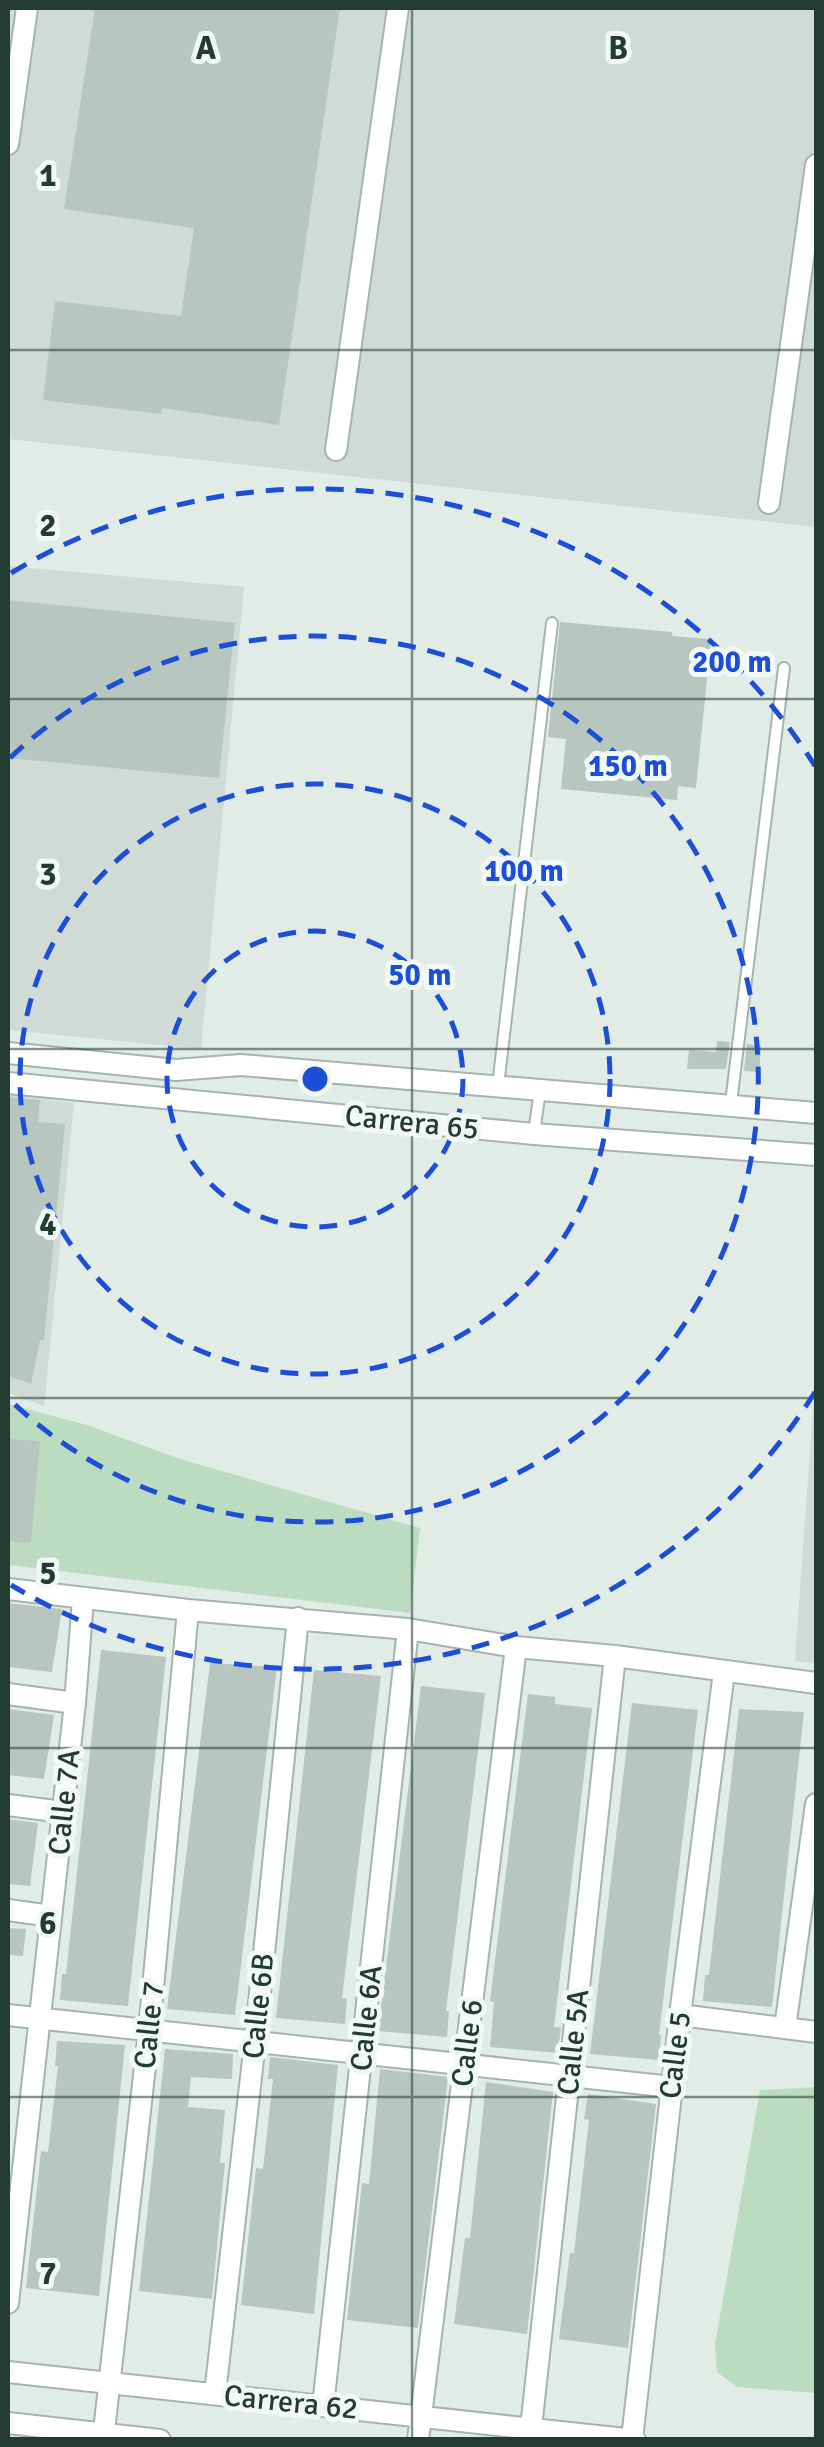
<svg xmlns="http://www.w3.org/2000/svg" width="824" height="2447" font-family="Signika,sans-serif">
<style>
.built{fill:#d0dbd5}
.green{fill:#bcdcc2}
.building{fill:#b7c6bf}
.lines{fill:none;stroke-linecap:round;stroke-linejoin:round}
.lane-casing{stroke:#a5b4ad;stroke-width:14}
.street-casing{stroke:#a5b4ad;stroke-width:24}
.lane{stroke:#fff;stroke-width:10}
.street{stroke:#fff;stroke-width:20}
.grid{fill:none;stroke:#233c33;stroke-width:2.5;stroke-opacity:0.55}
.ring{fill:none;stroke:#1d4ed8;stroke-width:5;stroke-dasharray:18 12}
.labels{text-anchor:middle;stroke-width:10;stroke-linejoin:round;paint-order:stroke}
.street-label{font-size:30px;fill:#233c33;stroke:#f2f8f5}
.grid-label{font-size:32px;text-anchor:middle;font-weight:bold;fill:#233c33;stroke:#f2f8f5;stroke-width:10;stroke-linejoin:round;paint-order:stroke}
.centre{fill:#1d4ed8;stroke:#f2f8f5;stroke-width:5}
.ring-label{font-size:30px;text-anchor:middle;font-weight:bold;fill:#1d4ed8;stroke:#f2f8f5;stroke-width:10;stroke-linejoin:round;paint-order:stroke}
</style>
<rect width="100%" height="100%" fill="#e2ece7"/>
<path class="built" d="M8 8H816V527L8 439Z
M8 566 244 587 201 1049 8 1030Z
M8 1095 74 1103 44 1406 8 1393Z
M816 1367V1663L795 1661Z"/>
<path class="green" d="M8 1404 87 1425 180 1459 420 1528 410 1613 8 1565Z
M816 2087V2393L737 2387 717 2372 715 2344 760 2090Z"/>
<path class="building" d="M95 8H340L279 425 162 408 161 414 43 400 55 301 181 316 194 228 64 209Z
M8 600 235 623 219 778 8 758Z
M560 622 672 632V636L711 639 696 788 678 786 677 800 561 789 566 739 548 737Z
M717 1041 730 1042 726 1069H687L689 1050 716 1052Z
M747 1044 761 1046 759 1072 744 1071Z
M8 1097 40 1100 38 1122 65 1124 44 1340H40L31 1384 8 1376Z
M8 1439 40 1441 31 1543 8 1541Z
M8 1603 62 1609 52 1672 8 1667Z
M101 1650 166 1657 128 2006 60 2000 62 1974H66Z
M210 1663 277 1667 235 2015 167 2009Z
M314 1670 381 1676 342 1998 347 1999 345 2024 276 2018Z
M421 1686 485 1693 446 2011H449L447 2037 378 2031Z
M528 1694 555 1697V1704L592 1708 554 2027H561L558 2053 490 2047 494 2002 490 2001Z
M632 1703 698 1710 659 2035H661L659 2060 590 2054Z
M8 1709 54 1715 44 1779 8 1775Z
M739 1709 804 1712 772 2007 703 2001 705 1975H709Z
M8 1819 38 1823 30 1886 8 1884Z
M8 1928 26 1929 23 1956 8 1955Z
M57 2041 125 2045 99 2296 26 2288 41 2151 48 2152 58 2066H55Z
M165 2049 233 2054 232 2079 191 2077 188 2107 225 2110 220 2163H225L212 2299 139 2291Z
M270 2057 338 2065 314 2314 241 2305 256 2168 263 2169 273 2079H268Z
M380 2069 448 2077 418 2328 347 2320 362 2183 369 2184Z
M486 2082 553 2092 527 2334 454 2324 465 2238H470Z
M588 2094 656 2104 628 2348 559 2339 570 2253H574L589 2120 584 2119Z"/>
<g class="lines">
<defs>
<path id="lane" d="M498 1086 552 623
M731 1103 784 668
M534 1133 540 1091"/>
<path id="street" d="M8 144 27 8
M336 450 398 8
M769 503 816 165
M8 1053 176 1070 241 1065 816 1113
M8 1083 534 1134 816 1155
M8 1589 188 1610 408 1629 516 1647 615 1656 816 1683
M8 1694 75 1703
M8 1805 63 1812
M8 1910 51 1916
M8 2015 672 2087
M680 2015 816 2032
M785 2028 816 1804
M8 2303 75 1703 83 1599
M8 2372 635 2440
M215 2394 255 2042 298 1618
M323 2406 408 1629
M8 2423 160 2440
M531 2428 615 1656
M632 2439 680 2015 724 1672
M103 2440 149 2031 188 1610
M418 2440 516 1647"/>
</defs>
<use href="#lane" class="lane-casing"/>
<use href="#street" class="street-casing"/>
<use href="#lane" class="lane"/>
<use href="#street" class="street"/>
</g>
<path class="grid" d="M412 8V2440M8 350H816M8 699H816M8 1049H816M8 1398H816M8 1748H816M8 2097H816"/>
<g class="ring">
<circle cx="315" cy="1079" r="148"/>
<circle cx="315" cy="1079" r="295"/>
<path d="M10 758A443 443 0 1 1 10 1400"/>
<path d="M815 1392A590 590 0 0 1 11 1585M11 573A590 590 0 0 1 815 766"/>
</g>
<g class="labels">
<g class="street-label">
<text transform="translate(412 1122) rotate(6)" y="10">Carrera 65</text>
<text transform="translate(64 1802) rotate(-84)" y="10">Calle 7A</text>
<text transform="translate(258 2006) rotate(-84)" y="10">Calle 6B</text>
<text transform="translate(366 2018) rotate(-84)" y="10">Calle 6A</text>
<text transform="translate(149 2025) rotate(-84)" y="10">Calle 7</text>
<text transform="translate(573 2042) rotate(-84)" y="10">Calle 5A</text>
<text transform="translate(467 2043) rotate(-83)" y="10">Calle 6</text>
<text transform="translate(675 2055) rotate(-83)" y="10">Calle 5</text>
<text transform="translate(291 2402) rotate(6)" y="10">Carrera 62</text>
</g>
</g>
<g class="grid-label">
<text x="206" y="59">A</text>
<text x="618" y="59">B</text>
<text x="48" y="186">1</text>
<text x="48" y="536">2</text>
<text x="48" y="885">3</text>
<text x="48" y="1235">4</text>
<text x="48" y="1584">5</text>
<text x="48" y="1934">6</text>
<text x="48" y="2284">7</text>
</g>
<circle cx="315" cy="1079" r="15" class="centre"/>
<g class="ring-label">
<text x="732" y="672">200 m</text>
<text x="628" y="776">150 m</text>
<text x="524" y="881">100 m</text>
<text x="420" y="985">50 m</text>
</g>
<rect width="824" height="2447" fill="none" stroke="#233c33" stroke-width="20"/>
</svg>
